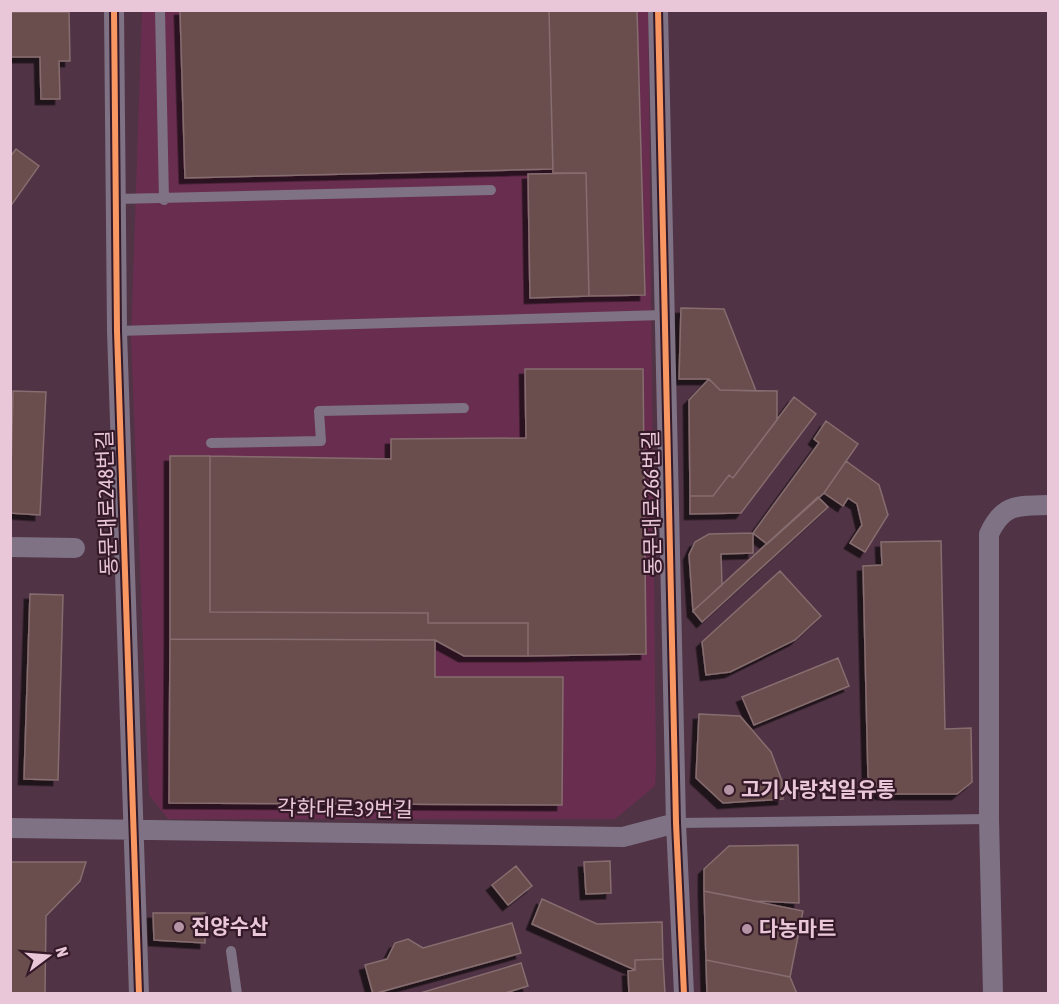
<svg xmlns="http://www.w3.org/2000/svg" width="1059" height="1004" font-family="'Asap Condensed','Noto Sans KR',sans-serif">
<style>
.built{fill:#692e4f}
.building{fill:#6a4d4d;stroke:#866d6f;stroke-width:1.5;filter:url(#shadow)}
.lines{fill:none;stroke-linecap:round;stroke-linejoin:round}
.service{stroke:#7e7284;stroke-width:10}
.minor{stroke:#7e7284;stroke-width:20}
.cycleway-casing{stroke:#341a28;stroke-width:10}
.cycleway{stroke:#f99763;stroke-width:6}
.poi-dot{fill:#b493a4;stroke:#341a28;stroke-width:2}
.labels{text-anchor:middle;stroke-width:4.5;stroke-linejoin:round;paint-order:stroke}
.street-label{font-size:21px;fill:#eac7d8;stroke:#341a28}
.poi-label{font-size:21px;font-weight:bold;fill:#eac7d8;stroke:#341a28;text-anchor:start}
</style>
<defs>
<filter id="shadow"><feDropShadow dx="-5.5" dy="5.5" stdDeviation="0" flood-color="#0009"/></filter>
</defs>
<rect width="100%" height="100%" fill="#503344"/>
<path class="built" d="M142 11H648L656 769 655 786 615 819H168L149 795 131 339Z"/>
<path class="building" d="M180 10H549L553 169 185 178Z
M549 10H637L645 295 589 296 586 173H553Z
M10 12H69L70 61H59L60 99H41L40 57H10Z
M16 149 39 166 10 207V157Z
M586 173 589 296 530 298 528 174Z
M681 308 724 309 756 391 720 390 709 379H679Z
M525 369H643L646 654 528 656V623H428V613L210 612V456L391 459V439L526 438Z
M709 379 720 390 777 391V420L733 478 729 475 713 496H690L689 400Z
M13 391 46 392 40 515 10 513Z
M794 397 816 414 741 513 690 514V496H713L729 475 733 478Z
M826 421 858 444 824 493 767 544 753 533 819 443 814 439Z
M170 456H210V612L428 613V623H528V656H464L435 640 170 639Z
M846 461 879 485 888 515 865 552 850 543 862 525 857 504 848 498 843 506 824 493Z
M818 497 828 507 702 622 693 611Z
M753 533V553L721 554 722 585 693 611 689 555 695 542 709 534Z
M941 541 945 729 971 728 972 782 957 794H881L868 777 863 566 882 565 881 542Z
M780 571 821 616 795 640 730 672 706 675 702 642Z
M30 594 63 595 58 780 24 779Z
M170 639 435 640V677H563L562 805 169 803Z
M838 658 849 686 754 725 742 697Z
M699 714 740 716 771 752 782 781 783 799 723 803 696 778Z
M798 845 799 903 755 901 704 891V869L729 846Z
M610 861 611 893 586 894 584 862Z
M10 862H86L80 881 46 916 45 994H10Z
M516 866 532 886 508 905 492 885Z
M704 891 803 911 790 977 706 960Z
M542 899 597 924 662 922 663 959 635 960V970L532 924Z
M153 913H205V943L154 940Z
M512 923 521 953 373 994 365 965 387 959 395 943 408 939 423 948Z
M663 959 665 994H629L628 971 635 970V960Z
M706 960 790 977 797 994H707Z
M521 963 528 986 502 994H417Z"/>
<g class="lines">
<path class="service" d="M160 10 164 200
M117 199 491 190
M117 331 663 315
M211 443 321 441 319 411 464 408
M676 823 989 819
M231 951 237 994"/>
<path class="minor" d="M114 10 117 331 139 994
M658 10 676 823 684 994
M10 547 75 548
M10 828 623 837 676 823
M993 994 989 819V534C1003 503 1018 506 1048 505"/>
<defs>
<path id="cycleway" d="M114 10 117 331 139 994
M658 10 676 823 684 994"/>
</defs>
<use href="#cycleway" class="cycleway-casing"/>
<use href="#cycleway" class="cycleway"/>
</g>
<g class="poi-dot">
<circle cx="729" cy="790" r="6"/>
<circle cx="179" cy="927" r="6"/>
<circle cx="747" cy="929" r="6"/>
</g>
<g class="labels">
<g class="street-label">
<text transform="translate(107 503) rotate(-92)" y="7">동문대로248번길</text>
<text transform="translate(652 503) rotate(-91)" y="7">동문대로266번길</text>
<text transform="translate(345 809) rotate(1)" y="7">각화대로39번길</text>
</g>
<g class="poi-label">
<text x="741" y="797">고기사랑천일유통</text>
<text x="191" y="934">진양수산</text>
<text x="759" y="936">다농마트</text>
</g>
</g>
<rect width="1059" height="1004" fill="none" stroke="#eac7d8" stroke-width="24"/>
<g transform="translate(48 956) rotate(74)" stroke="#341a28" stroke-width="4.5" paint-order="stroke">
<path d="M0-4.5L10 22L0 15L-10 22Z" fill="#eac7d8"/>
<text y="-9" font-size="16" font-weight="bold" text-anchor="middle" fill="#eac7d8">N</text>
</g>
</svg>
